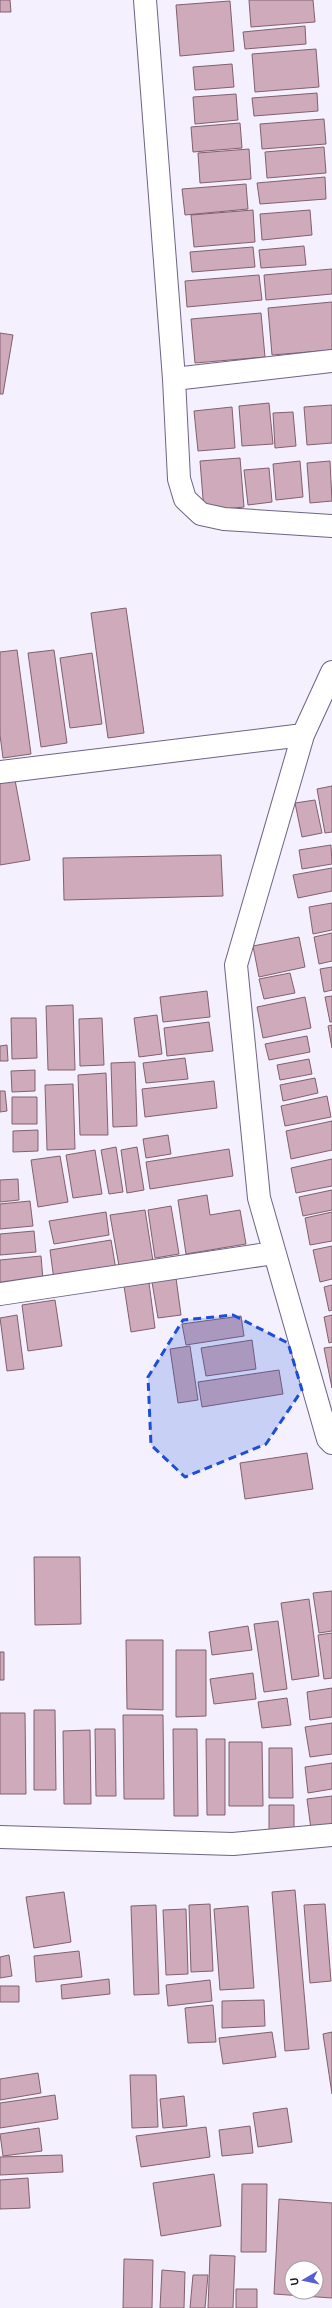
<svg xmlns="http://www.w3.org/2000/svg" width="332" height="2308" font-family="Figtree,sans-serif">
<style>
.building{fill:#cfaaba;stroke:#81606f;fill-rule:evenodd}
.lines{fill:none;stroke-linecap:round;stroke-linejoin:round}
.minor-casing{stroke:#6e6483;stroke-width:24}
.minor{stroke:#fff;stroke-width:22}
.marked{fill:#1d4ed8;fill-opacity:0.2;stroke:#1d4ed8;stroke-width:3;stroke-dasharray:8 5;stroke-linejoin:round}
</style>
<rect width="100%" height="100%" fill="#f4f0fe"/>
<path class="building" d="M0 0H10L11 12H0Z
M249 0H313L315 22 251 27Z
M230 1 234 51 180 56 176 5Z
M305 26 306 44 245 49 243 32Z
M316 49 319 87 255 92 252 54Z
M232 64 234 87 195 90 193 67Z
M317 93 318 111 254 116 252 98Z
M236 94 238 120 195 124 193 97Z
M324 119 326 144 262 149 260 124Z
M240 123 242 148 193 152 191 127Z
M324 147 326 173 267 178 265 152Z
M249 149 251 179 200 183 198 153Z
M325 177 326 199 260 204 257 183Z
M246 184 248 209 185 215 182 189Z
M253 210 255 242 194 247 191 215Z
M310 210 312 235 262 240 260 214Z
M304 246 306 265 261 268 259 250Z
M253 247 255 267 192 272 190 252Z
M332 269V294L266 300 264 275Z
M259 275 262 300 187 307 185 281Z
M332 302V350L272 355 268 308Z
M261 313 265 357 195 363 191 319Z
M0 333 13 335 3 394H0Z
M269 403 273 444 242 446 239 406Z
M332 405V443L307 445 304 407Z
M232 407 235 448 198 451 194 411Z
M293 412 296 446 275 448 273 413Z
M240 458 244 507 204 511 200 461Z
M300 461 303 497 276 500 273 464Z
M330 461 332 501 310 503 307 463Z
M269 468 272 502 248 505 244 470Z
M126 608 144 733 108 738 91 613Z
M17 650 31 754 3 758 0 735V652Z
M54 650 67 743 41 747 28 653Z
M92 653 102 724 70 728 60 658Z
M15 780 30 860 0 865V783Z
M332 786V832L325 833 317 789Z
M315 800 322 833 302 837 295 803Z
M331 845 332 864 302 869 299 850Z
M221 855 223 896 64 900 63 858Z
M332 868V891L298 898 293 875Z
M332 903V930L313 934 309 907Z
M332 933V961L319 964 314 937Z
M299 937 305 967 259 977 253 946Z
M332 967V990L324 992 320 969Z
M290 973 295 993 264 999 259 979Z
M207 991 210 1017 163 1022 160 997Z
M332 996V1022H330L325 997Z
M305 997 311 1028 263 1038 257 1007Z
M73 1005 75 1070H48L46 1006Z
M157 1015 162 1054 139 1057 134 1018Z
M11 1018H36L37 1058 12 1059Z
M102 1018 104 1065 80 1066 79 1019Z
M209 1022 213 1051 167 1056 164 1028Z
M332 1025V1048L328 1026Z
M307 1036 310 1052 269 1060 265 1044Z
M7 1045 8 1061H0V1046Z
M185 1058 188 1079 146 1083 143 1063Z
M309 1059 312 1074 280 1080 277 1065Z
M135 1062 137 1126 113 1127 111 1063Z
M35 1070V1091L12 1092 11 1071Z
M106 1073 108 1135H80L78 1075Z
M315 1078 318 1093 283 1101 280 1085Z
M214 1081 217 1108 145 1117 142 1089Z
M73 1084 75 1149 47 1150 45 1085Z
M0 1091H5L7 1111 0 1112Z
M327 1096 331 1117 285 1126 281 1106Z
M12 1097H37V1124H12Z
M332 1121V1150L291 1159 286 1131Z
M38 1130V1151L13 1152V1131Z
M168 1135 171 1154 146 1158 143 1139Z
M116 1147 123 1192 109 1194 101 1150Z
M137 1147 144 1190 127 1193 121 1150Z
M229 1149 233 1176 150 1189 146 1162Z
M95 1150 102 1194 73 1198 66 1155Z
M60 1156 68 1202 38 1207 31 1160Z
M332 1159V1186L296 1193 291 1168Z
M18 1179 19 1200 0 1202V1180Z
M332 1190V1210L303 1216 299 1197Z
M207 1195 210 1215 240 1210 246 1244 186 1254 178 1200Z
M30 1201 33 1226 0 1229V1204Z
M171 1206 179 1254 155 1258 148 1210Z
M145 1210 153 1261 119 1266 110 1215Z
M106 1212 109 1235 54 1244 49 1221Z
M332 1212V1241L310 1245 305 1218Z
M34 1231 36 1252 0 1255V1234Z
M111 1240 116 1270 54 1280 50 1250Z
M332 1246V1279L320 1282 313 1250Z
M41 1256 43 1280 0 1284V1260Z
M176 1278 181 1315 158 1318 152 1282Z
M149 1283 155 1328 131 1332 124 1286Z
M332 1285V1310L329 1311 324 1287Z
M55 1300 62 1346 28 1351 22 1305Z
M17 1315 24 1369 7 1371 0 1318Z
M332 1315V1342L329 1343 324 1317Z
M241 1316 244 1336 186 1345 182 1324Z
M252 1340 256 1369 206 1376 201 1348Z
M190 1346 198 1400 178 1403 170 1349Z
M332 1347V1388L324 1348Z
M279 1370 283 1394 202 1407 198 1382Z
M307 1453 313 1489 245 1499 240 1463Z
M34 1557H80L81 1624 35 1625Z
M332 1591V1631L319 1633 313 1593Z
M309 1599 319 1676 292 1680 281 1603Z
M278 1621 287 1689 264 1692 254 1624Z
M248 1626 252 1650 212 1655 209 1632Z
M332 1633V1678L324 1679 318 1635Z
M126 1640H163V1710L127 1709Z
M176 1650H206V1716L176 1717Z
M0 1652H4V1680H0Z
M253 1673 256 1699 214 1704 210 1679Z
M332 1688V1717L310 1720 307 1692Z
M287 1698 291 1725 262 1728 258 1702Z
M34 1710H55L56 1790H34Z
M0 1713H25L26 1794H0Z
M123 1715H163L164 1799H124Z
M332 1723V1754L310 1757 305 1727Z
M95 1729H115L116 1796H96Z
M173 1729H197L198 1816H174Z
M90 1730 91 1804H64L63 1731Z
M206 1739H225V1815H207Z
M229 1742H262L263 1806H229Z
M269 1748H292L293 1798H269Z
M332 1763V1789L308 1793 305 1767Z
M332 1796V1826L311 1829 307 1799Z
M269 1805H294V1830L269 1831Z
M295 1890 309 2049 285 2051 272 1892Z
M64 1892 71 1942 34 1948 26 1897Z
M210 1904 213 1971 191 1972 189 1905Z
M325 1904 331 1981 310 1983 304 1905Z
M156 1905 159 1994 134 1995 131 1906Z
M248 1906 254 1988 220 1990 214 1909Z
M186 1909 188 1974 166 1975 163 1910Z
M79 1951 82 1977 36 1982 34 1956Z
M9 1955 12 1976 0 1978V1957Z
M109 1979 110 1994 62 1999 61 1985Z
M210 1980 212 2001 168 2006 166 1985Z
M0 1986H19V2002H0Z
M264 2000 265 2026 222 2028V2001Z
M213 2005 216 2042 188 2043 185 2008Z
M272 2032 276 2057 223 2064 219 2038Z
M332 2032V2094L323 2034Z
M38 2073 41 2093 0 2100V2079Z
M130 2075H156L158 2127 132 2128Z
M55 2095 58 2119 0 2128V2103Z
M184 2096 187 2126 163 2128 160 2099Z
M287 2108 292 2142 258 2147 253 2113Z
M250 2126 253 2153 222 2156 219 2130Z
M206 2127 210 2157 141 2167 136 2136Z
M39 2128 42 2151 3 2156 0 2134Z
M62 2155 63 2172 0 2175V2157Z
M214 2174 221 2226 161 2236 153 2183Z
M28 2178 30 2208 0 2209V2180Z
M242 2184H267L266 2252H241Z
M279 2199 332 2203V2298L274 2294ZM292 2268H316V2292H292Z
M210 2255 235 2256 233 2308H208Z
M124 2259 153 2260 152 2308H123Z
M162 2270 185 2272 184 2308H160Z
M193 2275H208L205 2308H190Z
M236 2289H257V2308H236Z"/>
<g class="lines">
<defs>
<path id="minor" d="M145 0 174 379 179 479 185 499 201 514 224 519 332 526
M174 379 332 361
M332 672 303 735 236 965 259 1198 328 1439 332 1443
M0 772 303 735
M0 1294 274 1253
M0 1837 233 1844 332 1835"/>
</defs>
<use href="#minor" class="minor-casing"/>
<use href="#minor" class="minor"/>
</g>
<path class="marked" d="M233 1315 288 1343 302 1390 266 1444 185 1477 151 1445 148 1377 183 1320Z"/>
<g transform="translate(304 2280) rotate(261)"><circle r="19" fill="#ffffff" stroke="#a3a1a6"/>
<path d="M0-3L7 15L0 10L-7 15Z" fill="#585ed5"/>
<text y="-6" font-size="11" font-weight="bold" text-anchor="middle" fill="#181420">U</text>
</g>
</svg>
